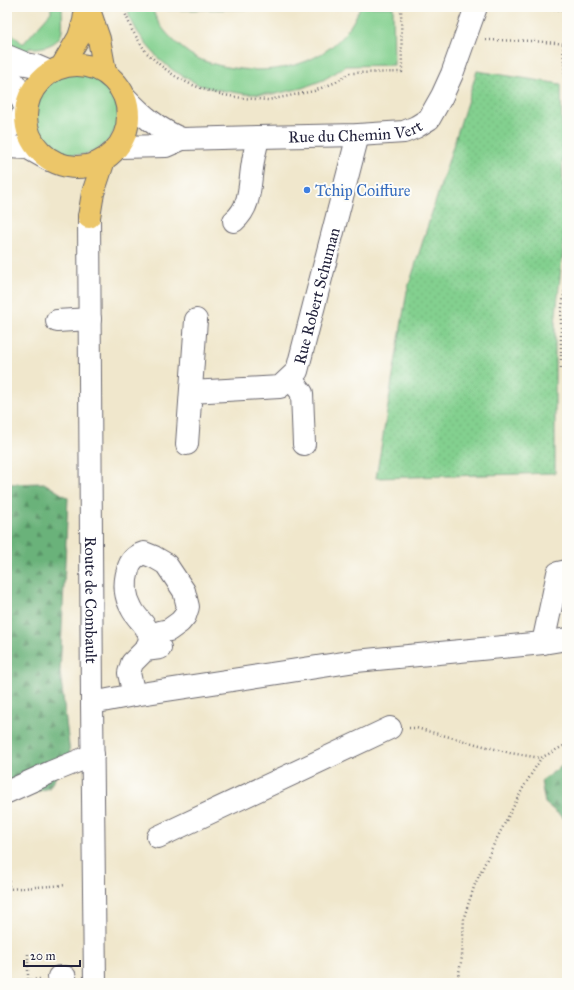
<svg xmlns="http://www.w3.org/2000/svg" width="574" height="990" font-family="'IM FELL Great Primer',serif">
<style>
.grass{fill:#83d08f;stroke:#527965}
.forest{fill:url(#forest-firs);stroke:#466a5a}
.garden{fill:url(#garden-dots);stroke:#527965}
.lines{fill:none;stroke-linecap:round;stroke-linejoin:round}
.minor-casing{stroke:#6a676e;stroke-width:24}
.major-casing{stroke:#6a676e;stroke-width:24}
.path{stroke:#6a676e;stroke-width:2.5;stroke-dasharray:1 3;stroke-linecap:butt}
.minor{stroke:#fff;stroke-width:22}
.major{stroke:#ecc669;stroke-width:22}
.shop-dot{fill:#3f7fe0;stroke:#fdfcf7;stroke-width:1.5}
.labels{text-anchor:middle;stroke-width:4;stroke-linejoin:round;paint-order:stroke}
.street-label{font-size:16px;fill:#22223b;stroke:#fdfcf7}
.shop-label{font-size:16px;fill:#366cbe;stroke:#fdfcf7;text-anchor:start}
</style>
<defs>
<pattern id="forest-firs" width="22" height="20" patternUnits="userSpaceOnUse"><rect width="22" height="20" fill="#6ab27a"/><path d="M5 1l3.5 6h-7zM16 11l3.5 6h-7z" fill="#579065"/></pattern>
<pattern id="garden-dots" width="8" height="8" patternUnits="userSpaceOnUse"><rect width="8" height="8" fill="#83d08f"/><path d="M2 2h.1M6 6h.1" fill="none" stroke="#71b27c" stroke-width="1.8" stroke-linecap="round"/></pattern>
</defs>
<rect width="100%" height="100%" fill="#fdfcf7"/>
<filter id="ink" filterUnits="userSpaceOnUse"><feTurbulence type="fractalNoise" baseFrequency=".025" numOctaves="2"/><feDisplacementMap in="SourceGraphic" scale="8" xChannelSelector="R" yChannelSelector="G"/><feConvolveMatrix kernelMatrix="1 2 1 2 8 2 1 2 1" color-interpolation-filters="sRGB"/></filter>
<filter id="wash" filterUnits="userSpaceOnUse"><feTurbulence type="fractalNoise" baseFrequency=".012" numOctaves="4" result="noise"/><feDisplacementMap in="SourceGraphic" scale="16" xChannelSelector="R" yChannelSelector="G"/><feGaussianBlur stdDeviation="0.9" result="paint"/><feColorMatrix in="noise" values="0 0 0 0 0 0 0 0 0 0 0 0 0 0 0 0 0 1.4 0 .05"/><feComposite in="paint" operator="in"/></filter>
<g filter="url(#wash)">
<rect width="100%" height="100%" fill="#f0e7cc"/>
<path class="grass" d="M51 7H62C62 14 63 22 62 30 61 45 41 49 29 48L28 51 19 48 17 50 7 45V29L23 44 51 12Z
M128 7H152C153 11 155 15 156 18 163 32 181 49 195 57 205 62 216 65 227 67 280 77 339 62 360 7H393L394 65 345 66 335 73 323 80 302 88 275 94H245L214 89 199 85 174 71 159 59 146 44 137 31 129 16Z
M167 7H346V8L167 10Z
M36 114a41 41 0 1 1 82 0a41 41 0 1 1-82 0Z
M7 81C12 96 17 106 7 120Z"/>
<path class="forest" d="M44 483 68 498 60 672 70 754 49 788 7 801V484Z
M567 762V821L545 803 541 781Z"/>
<path class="garden" d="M477 71 561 84 564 241 555 323V473L376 478 407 291Z"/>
</g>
<g filter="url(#ink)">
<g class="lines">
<defs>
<g id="minor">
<path d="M7 56 26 64 36 66 50 72"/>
<path d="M7 72 16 86 26 109"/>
<path d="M125 97C142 115 159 130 182 139"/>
<path d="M7 130 25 114"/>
<path d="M7 147 28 148 49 160"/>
<path id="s1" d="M118 147 166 146 182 139 258 137 358 135 404 132 416 127 429 119 442 96 452 74 476 7"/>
<path id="s2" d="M89 217 92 703 95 983"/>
<path d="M234 221C252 206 249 183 253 162 254 153 257 145 258 137"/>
<path d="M57 321 90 319"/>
<path d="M290 378 302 393 304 444"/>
<path id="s3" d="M191 392 280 387 297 371 358 135"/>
<path d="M187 444 196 320"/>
<path d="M543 643 558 573 567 571"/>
<path d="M145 650 150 641 160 632 169 630 180 622 185 616 188 607 184 591 166 564 154 557 144 553C135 556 130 561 128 570 124 583 125 597 132 609 138 621 149 625 150 641"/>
<path d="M134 695 129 673 132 663 145 650 160 648"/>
<path d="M92 703 134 695 356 661 543 643 567 639"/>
<path d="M7 792 51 772 93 755"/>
<path d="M158 837 390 728"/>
<path d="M59 977H65L66 983"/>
</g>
<path id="major" d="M88 7 99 39 105 72
M26 116a51 51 0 1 1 102 0a51 51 0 1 1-102 0Z
M62 66 79 37 84 21 86 7
M89 217 93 193 104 160"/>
</defs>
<use href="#minor" class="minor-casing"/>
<use href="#major" class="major-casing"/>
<path class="path" d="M125 7V13L132 30 146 52 160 65 175 76 190 84 206 90 224 95 242 98 268 100 314 91 336 82 350 73 402 72 401 7
M526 7 567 10
M486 40 533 41 567 44
M563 44 567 106
M561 368V313L567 277
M409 728H416L510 753 541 758
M7 845 9 889
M7 889 66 885
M7 982 40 979
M7 983 8 954
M28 983V952
M457 983 462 957 464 917 475 884 494 844 523 788 541 758 567 744"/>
<use href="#minor" class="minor"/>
<use href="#major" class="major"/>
</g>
</g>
<circle class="shop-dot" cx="307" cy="190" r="4"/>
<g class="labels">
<g class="street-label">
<text dy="6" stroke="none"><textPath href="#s1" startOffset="239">Rue du Chemin Vert</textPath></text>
<text dy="6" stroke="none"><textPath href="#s3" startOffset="190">Rue Robert Schuman</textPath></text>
<text dy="6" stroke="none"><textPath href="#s2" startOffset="383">Route de Combault</textPath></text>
</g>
<g class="shop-label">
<text x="315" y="196">Tchip Coiffure</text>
</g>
</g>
<rect width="574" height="990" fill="none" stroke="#fdfcf7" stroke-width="24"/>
<path d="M24 960v6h56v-6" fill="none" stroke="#22223b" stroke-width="2"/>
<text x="30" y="960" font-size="12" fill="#22223b" stroke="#fdfcf7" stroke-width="3" paint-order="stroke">20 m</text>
</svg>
